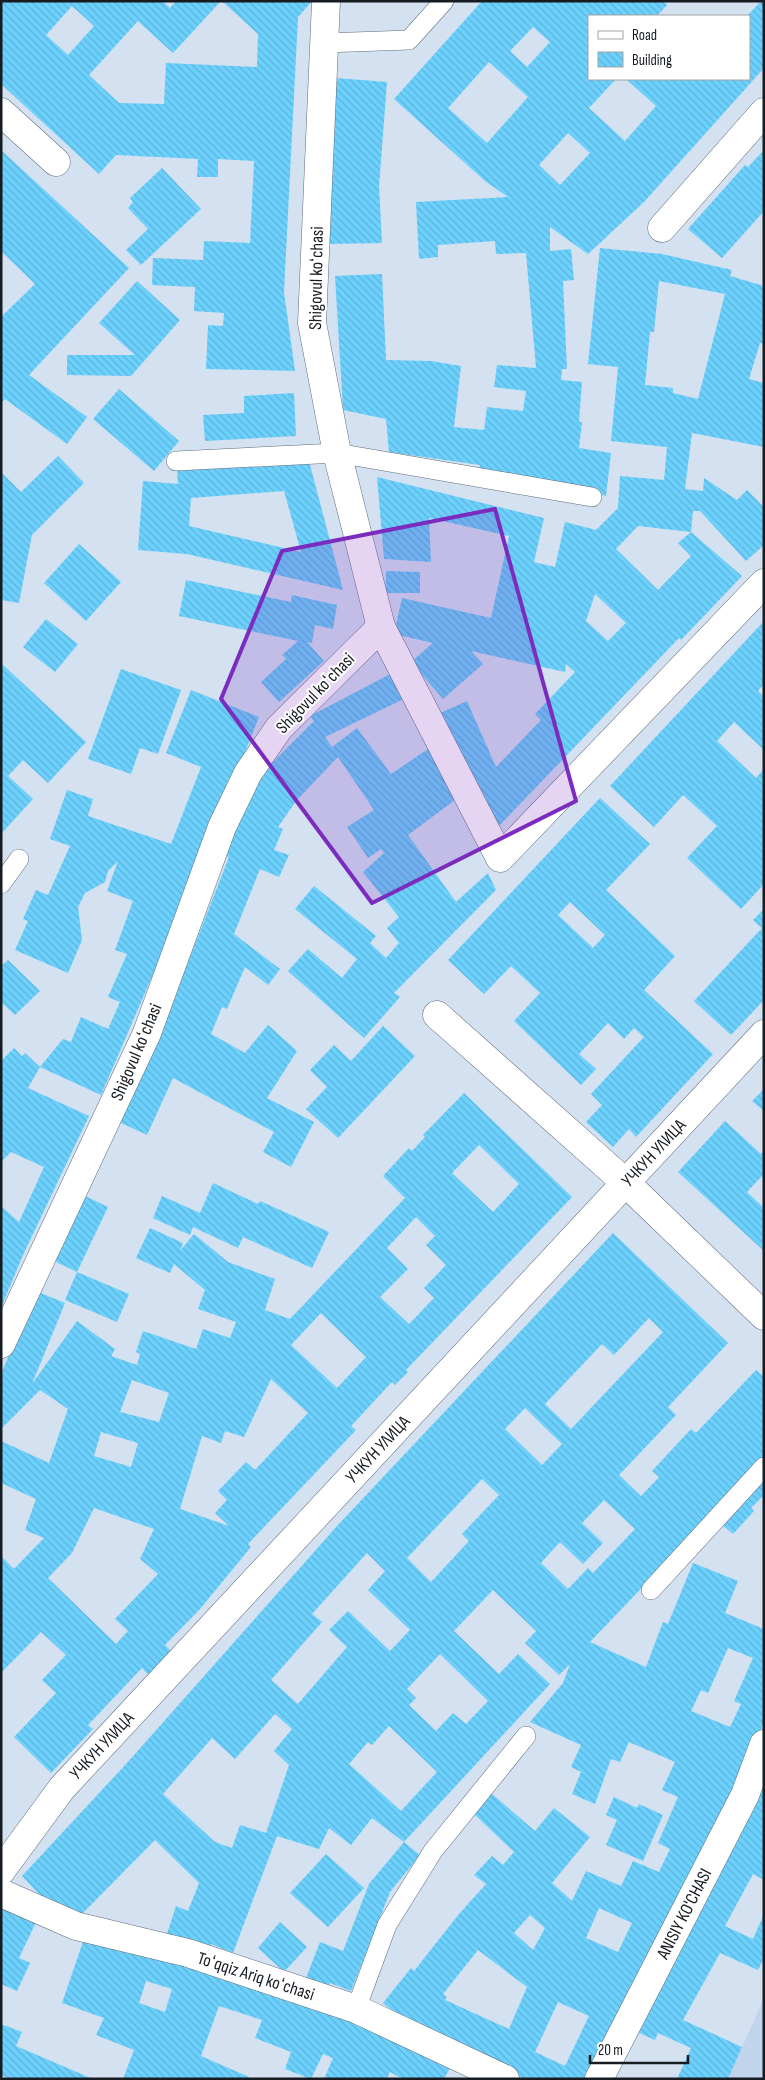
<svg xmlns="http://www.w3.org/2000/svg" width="765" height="2080" font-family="'Sofia Sans Condensed',sans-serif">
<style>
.built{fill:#c1d4eb}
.building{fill:url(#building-back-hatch);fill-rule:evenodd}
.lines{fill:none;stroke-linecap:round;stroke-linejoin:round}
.lane-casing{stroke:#606c7b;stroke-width:20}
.street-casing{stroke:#606c7b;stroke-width:29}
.lane{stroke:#fff;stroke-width:19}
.street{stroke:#fff;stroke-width:28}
.marked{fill:#7b2cbf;fill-opacity:0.2;stroke:#7b2cbf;stroke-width:4;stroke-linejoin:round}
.labels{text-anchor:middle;stroke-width:4;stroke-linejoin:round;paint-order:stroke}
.street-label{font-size:18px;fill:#171c22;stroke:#fff}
</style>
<defs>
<pattern id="building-back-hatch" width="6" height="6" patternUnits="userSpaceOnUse" patternTransform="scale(1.25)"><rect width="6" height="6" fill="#6cd1fd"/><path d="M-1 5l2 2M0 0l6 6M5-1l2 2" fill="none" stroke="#5db3d9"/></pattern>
</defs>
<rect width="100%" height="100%" fill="#d3e1f1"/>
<path class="built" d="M764 1999V2079H728L742 2047Z"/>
<path class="building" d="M1 1H163L170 8 176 1H221L173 53 138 21 89 75 119 103 164 104 166 63 257 67 258 34 222 1H312L298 17 284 292 295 371 206 369 208 325 223 326 224 313 194 311 195 287 152 285 153 258 203 260 204 241 250 243 254 161 218 159V177H197L198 159 116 155 99 174 1 84ZM72 6 94 26 68 55 46 35Z
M482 1H663L667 5 657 16H589V79H616L589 108 625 141 656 106 626 79H749L747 16 761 1H764V68L644 202 588 254 550 227V251L571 249 574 280 563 281 567 369H562L561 380 582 382 579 422H582L579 448 611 453 606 496 479 471 480 465 389 452 386 419 343 410 335 276 382 274 386 360 431 361 461 366 454 427 484 430 487 407 523 411 526 391 494 387 497 365 536 368 526 253 496 254 495 241 438 245V257L419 259 416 202 508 197 485 181 394 99ZM533 27 550 42 527 67 510 51ZM489 62 528 97 487 143 448 108ZM568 133 590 153 560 185 539 165Z
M335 78 387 82 379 186 382 243 328 244Z
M1 150 129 268 29 375 87 417 67 444 5 399 1 403V317L35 284 1 251Z
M764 150V211L722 258 688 229 745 165 748 167Z
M162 168 201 209 141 265 126 250 148 229 128 208 133 202 130 198Z
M600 248 662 254 732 270 730 276 764 286V344L760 343 749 379 764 383V447L692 433 685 489 703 491 704 478 737 500 747 490 764 507V545L746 561 700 511H693L691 532 638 526 616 549 658 590 691 556 678 543 691 532 742 576 681 640 679 638 499 826 481 809 438 714 467 701 496 767 541 720 535 714 575 672 566 664 565 672 471 651 483 664 443 699 411 662 433 643 394 634 402 598 491 618 509 536 429 518 431 562 384 559 377 477 544 518 534 562 555 567 565 522 596 530 618 508 620 476 664 480 667 447 611 441 618 367 588 364ZM659 281 725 294 698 399 673 393V388L645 385 650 332H654ZM595 594 626 623 608 641 586 621Z
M137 281 180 320 131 376 67 375V355H135L99 323Z
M119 389 179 441 154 471 93 419Z
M294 393 296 436 205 441 203 415 244 413V396Z
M58 456 84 483 32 535 19 603 1 600V472L21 492Z
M309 461 343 590 187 554 138 550 143 481 178 484 177 471ZM284 491 301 552 189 526 191 498Z
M79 544 121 582 86 621 44 583Z
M386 571 420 572V593H386Z
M186 580 291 602 292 595 337 605 333 629 315 625 312 643 307 642 324 661 279 702 261 682 286 659 282 655 298 641 179 616Z
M46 619 78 644 55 672 23 647Z
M764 621V684L758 691 764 697V750L734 722 717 741 756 778 764 769V884L741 909 687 858 717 826 683 795 654 827 610 786Z
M1 663 86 742 48 783 23 760 8 776 33 799 1 834Z
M121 669 181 690 158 754 140 748 131 774 88 759Z
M396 671 408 697 325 737 332 747 357 728 391 774 431 747 455 800 408 835 456 902 488 873 496 890 394 993 400 997 364 1038 288 971 308 949 342 978 357 959 295 909 314 886 376 936 370 943 386 958 399 943 387 928 399 917 363 872 384 853 381 849 368 858 347 827 374 810 338 757 296 801 278 827 283 829 274 850 289 855 279 877 260 869 234 934 280 969 268 985 245 967 227 1009 222 1007 211 1034 245 1053 268 1025 297 1051 267 1098 314 1122 291 1167 263 1152 274 1132 173 1078 147 1135 117 1121 178 988 229 857 224 855 242 812 266 769 314 721 310 716Z
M191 690 259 717 234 780 229 778 157 965 101 1095 40 1067 63 1039 71 1042 81 1017 108 1029 120 1002 108 997 127 954 115 950 133 901 107 891 118 861 108 871 105 882 85 893 78 907 82 940 68 973 15 950 28 921 23 919 36 890 48 895 70 846 50 839 67 790 93 799 88 816 171 844 201 767 166 753Z
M600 798 650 844 606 890 675 956 644 990 713 1054 636 1137 629 1129 613 1147 586 1122 602 1105 591 1094 644 1037 634 1028 624 1039 608 1023 579 1054 596 1069 581 1085 514 1021 540 993 511 966 484 994 448 960ZM570 902 605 935 593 948 558 915Z
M764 909V1000L731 1035 694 1001 762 928 753 920Z
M8 960 40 991 15 1015 1 1002V966Z
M383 1026 415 1056 338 1138 306 1109 327 1087 310 1070 334 1045 351 1061Z
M14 1048 22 1056 25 1053 40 1067 28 1088 89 1116 23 1255 1 1308V1206L19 1222 44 1167 11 1152 1 1162V1061Z
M764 1089V1111L752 1101Z
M464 1093 572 1197 406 1370 408 1372 395 1385 392 1382 351 1426 356 1430 248 1544 251 1547 200 1609 165 1645 175 1655 152 1679 142 1668 88 1725 93 1729 51 1773 14 1737 56 1693 42 1680 66 1655 41 1632 1 1673V1556L14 1569 44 1538 25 1530 36 1499 1 1483V1441L49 1463 68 1409 40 1390 1 1429V1374L36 1291 65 1303 32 1384 77 1321 115 1349 111 1356 137 1365 140 1354 136 1352 143 1331 196 1349 203 1329 230 1338 236 1322 198 1309 205 1290 174 1264 170 1273 136 1258 150 1228 183 1243 180 1251 194 1234 228 1262 275 1279 265 1310 290 1319 405 1198 383 1176 409 1148 412 1151 425 1137 423 1135ZM479 1145 519 1184 493 1212 452 1173ZM416 1217 435 1236 426 1245 446 1265 424 1288 434 1298 409 1324 380 1297 408 1269 387 1248ZM321 1313 366 1357 337 1388 291 1345ZM271 1379 308 1413 255 1470 246 1462 218 1491 227 1500 215 1513 229 1526 180 1509 202 1436 221 1443 225 1431 244 1437ZM132 1380 169 1393 159 1422 120 1412ZM101 1432 138 1443 131 1467 94 1456ZM94 1508 154 1529 140 1559 158 1574 115 1619 128 1631 116 1644 48 1578 72 1553Z
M725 1121 761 1154 764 1151V1174L747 1192 764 1208V1251L678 1172Z
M213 1183 258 1204 260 1201 329 1232 312 1268 243 1237 238 1248 193 1227 190 1235 153 1218 162 1196 200 1213Z
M83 1195 108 1207 77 1272 129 1294 117 1322 65 1300 77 1272 52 1260Z
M613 1233 728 1343 668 1407 676 1415 619 1475 641 1496 659 1477 652 1471 691 1429 696 1433 756 1370 764 1377V1460L590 1642 646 1667 663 1622 668 1624 693 1563 738 1581 725 1613 764 1629V1722L747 1767 593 2079H519L420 2032 383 2003 411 1968 414 1971 459 1914 486 1884 474 1875 492 1856 503 1865 514 1852 474 1814 491 1793 535 1831 554 1808 590 1837 552 1883 572 1901 586 1871 621 1886 633 1861 659 1872 670 1849 658 1843 678 1797 662 1790 675 1762 629 1742 620 1762 611 1759 595 1804 572 1794 581 1772 571 1767 581 1745 530 1722 563 1683 570 1664 559 1675 525 1643 536 1631 493 1590 454 1631 499 1674 518 1654 550 1684 404 1842 372 1818 351 1845 329 1828 319 1849 277 1836 233 1953 211 1944 210 1949 167 1934 176 1906 188 1911 199 1883 155 1840 76 1920 55 1911 22 1876 127 1763 337 1526ZM649 1318 663 1332 571 1429 545 1404 602 1344 614 1355ZM525 1408 562 1444 542 1465 505 1429ZM482 1479 499 1495 462 1534 469 1541 431 1582 407 1558ZM604 1500 635 1529 593 1573 588 1568 568 1589 541 1563 560 1542 583 1564 603 1543 582 1523ZM367 1553 385 1571 368 1590 410 1630 390 1651 348 1611 329 1630 347 1647 298 1704 271 1680 322 1622 312 1614ZM728 1648 753 1658 734 1701 741 1704 730 1727 691 1711 701 1690 708 1693ZM440 1654 488 1701 466 1724 453 1713 436 1731 409 1705 416 1698 407 1689ZM275 1714 292 1729 274 1751 289 1765 266 1833 240 1825 232 1848 215 1842 163 1794 212 1738 235 1759ZM389 1726 437 1772 401 1811 349 1764 368 1742 372 1745ZM599 1908 632 1923 618 1952 586 1938ZM530 1915 545 1928 533 1950 514 1933ZM478 1950 527 1987 509 2029 445 2000 447 1997 443 1994ZM558 2002 589 2016 565 2066 535 2052Z
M764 1473V1495L751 1508 754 1511 733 1534 719 1522Z
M764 1774V1880L753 1874 725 1926 753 1939 764 1914V1958L758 1970 720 1953 683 2020 742 2047 728 2079H677L691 2048 658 2033 655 2040 635 2031Z
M614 1797 637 1808 639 1804 663 1815 643 1861 606 1845 617 1820 606 1815Z
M404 1842 420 1855 390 1892 351 1991 330 1983 328 1987 306 1978 320 1942 343 1951 369 1884Z
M326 1854 364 1888 328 1927 290 1893Z
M1 1906 38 1918 19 1958 30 1963 17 1991 1 1984Z
M280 1922 307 1947 284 1972 258 1948Z
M86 1933 212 1969 372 2029 450 2068 444 2079H403L390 2072 387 2079H324L333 2058 323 2054 311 2079 285 2069 291 2052 255 2038 262 2020 219 2006 201 2056 249 2077 248 2079H123L134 2050 96 2035 104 2018 62 2003ZM146 1981 172 1989 165 2012 139 2003Z
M1 2024 22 2032 16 2046 93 2079H11L1 2075Z"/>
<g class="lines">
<defs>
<path id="lane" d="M324 43 409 40 444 1
M176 461 337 453 592 497
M1 884 19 859
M651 1590 764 1467
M356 2009 387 1925 433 1851 526 1736"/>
<g id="street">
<path d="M326 1 312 323 337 453 381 627 500 858 764 583"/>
<path d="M1 112 56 162"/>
<path d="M662 228 764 112"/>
<path d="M437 1015 626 1183 764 1316"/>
<path d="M1 1344 147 1033 222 827 248 773 279 728 381 627"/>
<path id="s1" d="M1 1871 62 1788 764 1034"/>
<path d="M1 1893 76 1926 188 1953 356 2009 505 2079"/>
<path id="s2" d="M599 2079 745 1795 764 1744"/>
</g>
</defs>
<use href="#lane" class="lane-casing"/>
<use href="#street" class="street-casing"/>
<use href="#lane" class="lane"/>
<use href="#street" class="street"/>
</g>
<path class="marked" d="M495 509 576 801 372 903 221 699 282 551Z"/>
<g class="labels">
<g class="street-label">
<text transform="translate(316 278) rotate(-89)" y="6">Shigovul koʻchasi</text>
<text transform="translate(315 693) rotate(-46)" y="6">Shigovul koʻchasi</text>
<text transform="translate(136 1052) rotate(-67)" y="6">Shigovul koʻchasi</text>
<text dy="6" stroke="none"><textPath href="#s1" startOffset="971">УЧКУН УЛИЦА</textPath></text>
<text dy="6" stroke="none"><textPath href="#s1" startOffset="566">УЧКУН УЛИЦА</textPath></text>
<text dy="6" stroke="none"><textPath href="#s1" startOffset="161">УЧКУН УЛИЦА</textPath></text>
<text dy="6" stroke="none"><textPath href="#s2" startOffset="186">ANISIY KO'CHASI</textPath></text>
<text transform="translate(256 1976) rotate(18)" y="6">Toʻqqiz Ariq koʻchasi</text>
</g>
</g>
<rect width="765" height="2080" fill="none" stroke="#171c22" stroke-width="5"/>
<rect x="588" y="15" width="162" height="65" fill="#ffffff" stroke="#a2a4a7"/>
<rect x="598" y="31" width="25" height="8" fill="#ffffff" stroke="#a2a4a7"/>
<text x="632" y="40" font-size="15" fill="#171c22">Road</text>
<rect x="598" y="52" width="25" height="15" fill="url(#building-back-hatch)" stroke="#a2a4a7"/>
<text x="632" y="65" font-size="15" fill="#171c22">Building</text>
<path d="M590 2055v8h98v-8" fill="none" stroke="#171c22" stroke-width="2.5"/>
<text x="598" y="2055" font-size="15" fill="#171c22" stroke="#ffffff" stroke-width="4" paint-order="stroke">20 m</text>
</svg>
